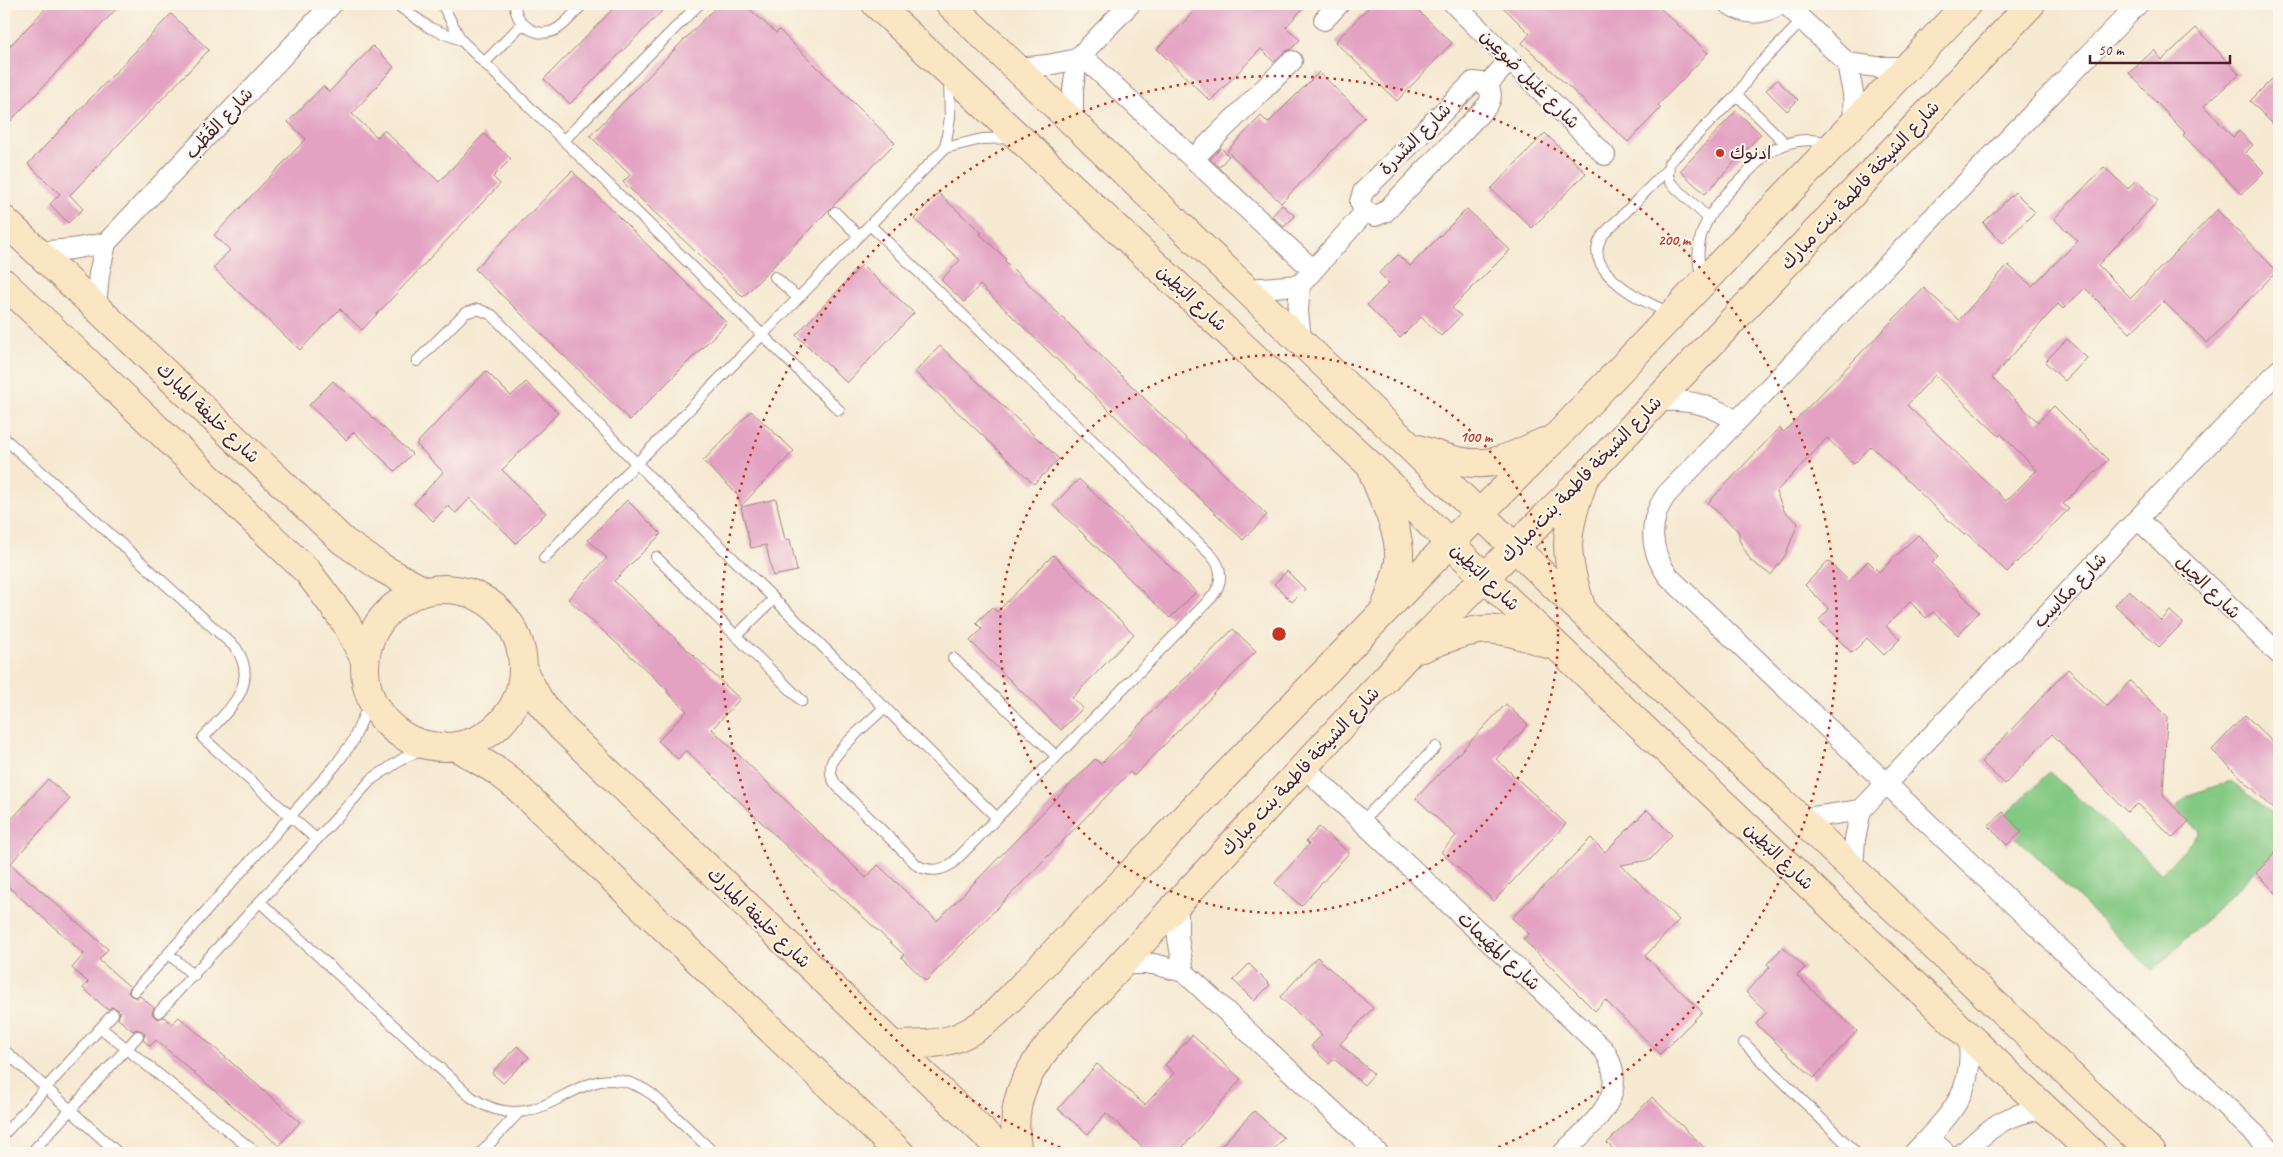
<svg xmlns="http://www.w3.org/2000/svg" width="2283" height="1157" font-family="Caveat,'Playpen Sans Arabic',sans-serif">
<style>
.green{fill:#84c983;stroke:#677457}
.building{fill:#e3a2c2;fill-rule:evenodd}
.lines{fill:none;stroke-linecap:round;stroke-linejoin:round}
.lane-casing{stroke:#a0847e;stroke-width:12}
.street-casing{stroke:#a0847e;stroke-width:22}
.secondary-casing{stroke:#a0847e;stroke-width:30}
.lane{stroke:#fff;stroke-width:10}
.street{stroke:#fff;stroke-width:20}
.secondary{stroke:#fbe6c4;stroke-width:28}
.ring{fill:none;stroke:#c8321e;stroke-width:2.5;stroke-dasharray:2.5 5}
.poi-dot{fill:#c8321e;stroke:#fbf7ec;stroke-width:2}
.labels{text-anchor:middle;stroke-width:4;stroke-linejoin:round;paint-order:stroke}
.street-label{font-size:18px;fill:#4a1f2b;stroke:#fbf7ec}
.poi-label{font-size:18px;fill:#4a1f2b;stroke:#fbf7ec;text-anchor:start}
.centre{fill:#c8321e;stroke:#fbf7ec;stroke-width:2.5}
.ring-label{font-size:15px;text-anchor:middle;font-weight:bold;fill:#c8321e;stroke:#fbf7ec;stroke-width:4;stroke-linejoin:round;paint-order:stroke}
</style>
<rect width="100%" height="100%" fill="#fbf7ec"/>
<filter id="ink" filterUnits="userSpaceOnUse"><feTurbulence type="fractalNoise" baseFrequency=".02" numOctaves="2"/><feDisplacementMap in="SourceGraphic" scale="10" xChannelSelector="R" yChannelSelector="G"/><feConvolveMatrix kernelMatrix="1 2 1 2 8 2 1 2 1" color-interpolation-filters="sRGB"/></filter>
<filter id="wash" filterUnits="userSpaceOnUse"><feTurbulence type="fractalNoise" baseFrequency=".0096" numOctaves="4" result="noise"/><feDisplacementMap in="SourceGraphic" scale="20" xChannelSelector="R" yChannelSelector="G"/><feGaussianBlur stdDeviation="1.12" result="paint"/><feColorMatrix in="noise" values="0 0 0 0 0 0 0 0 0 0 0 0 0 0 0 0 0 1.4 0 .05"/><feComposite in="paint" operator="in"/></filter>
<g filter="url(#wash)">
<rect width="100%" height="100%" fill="#f6e9d2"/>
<path class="green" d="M2049 772 2162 873 2200 832 2174 809 2189 795 2231 781 2279 818V848L2153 971 1999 821Z"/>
<g id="blocks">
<path class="building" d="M50 4H121L4 128V52Z
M618 4H669L570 104 544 79Z
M719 4H744L776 33 779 30 895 143 743 297 623 182 630 175 590 136Z
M1202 4H1307L1286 27 1300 40 1291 49 1284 52 1274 62 1261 49 1210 101 1157 49Z
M1372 4H1411L1452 43 1397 101 1335 42Z
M1500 4H1656L1708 53 1658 105 1661 108 1628 142 1522 43 1530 34Z
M171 14 209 50 70 195 83 209 68 223 50 204 60 194 28 164Z
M2196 28 2239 74 2204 106 2233 137 2239 131 2253 145 2245 153 2264 172 2241 194 2183 135 2185 133 2129 73 2154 50 2162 60Z
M373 46 394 67 352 114 377 137 384 130 439 182 484 134 511 159 493 177 500 184 362 330 340 309 300 350 213 268 230 250 214 235 306 139 288 122 323 86 329 92Z
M1319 72 1365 117 1281 203 1227 151 1261 116 1268 123Z
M2279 72V130L2250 101Z
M1777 80 1798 100 1787 111 1766 90Z
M1736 111 1761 134 1705 194 1680 171Z
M1545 133 1586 173 1532 228 1491 189Z
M1221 148 1229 156 1219 167 1210 159Z
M2104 167 2128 189 2136 180 2158 201 2098 265 2131 298 2217 210 2277 271 2207 343 2163 301 2130 333 2085 288 2063 309 2058 304 1992 378 2038 422 2054 406 2108 460 2063 504 2069 509 2007 572 1966 533 1964 535 1871 446 1854 464 1827 438 1776 492 1784 511 1798 523 1785 556 1771 575 1751 561 1739 540V532L1708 503 1779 428 1784 432 1924 288 1959 320 2008 265 2032 286 2078 241 2054 219ZM1935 375 1999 436 2001 434 2037 470 2006 501 1907 405Z
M572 171 727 323 630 420 475 269Z
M2015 192 2035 212 2003 243 1983 223Z
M938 193 982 233 980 234 1006 259 1005 261 1149 403 1267 515 1243 540 980 285 964 302 941 280 960 260 914 219Z
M1282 205 1295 216 1284 227 1272 216Z
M1467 209 1510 250 1452 308 1461 316 1441 336 1421 317 1400 338 1367 305 1389 283 1379 273 1398 255 1410 266Z
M862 265 914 313 847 383 796 335Z
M2067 339 2087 358 2065 381 2045 362Z
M940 346 1059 459 1034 484 915 372Z
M486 371 511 396 526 382 558 413 502 470 546 513 516 543 470 498 456 513 448 506 433 521 414 504 443 472 416 444Z
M333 381 412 454 395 471 354 432 346 440 309 405Z
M751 411 794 451 741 506 738 495 703 461Z
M1079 479 1196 592 1170 618 1053 505Z
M776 499 785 540 790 539 797 571 773 576 766 545 751 548 741 507Z
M627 500 661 534 614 581 740 699 712 729 866 878 878 865 937 921 1095 759 1101 764 1233 629 1256 651 1134 776 1130 772 926 981 901 957 904 955 833 889 832 890 686 750 678 759 658 741 687 711 667 692 668 690 568 599 607 558 588 540Z
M1918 535 1939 556 1932 563 1979 612 1958 635 1933 612 1926 618 1910 602 1886 626 1900 639 1884 655 1867 638 1852 653 1819 620 1829 609 1805 585 1828 561 1849 581 1868 561 1879 572Z
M1053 555 1134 634 1072 698 1083 708 1061 730 970 641 982 629 976 623 992 607 997 612Z
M1287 571 1305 589 1292 602 1274 584Z
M2129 590 2161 621 2170 611 2183 623 2159 647 2115 605Z
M2068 669 2107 706 2130 681 2167 717 2163 796 2189 821 2173 838 2138 804 2127 812 2052 734 2005 784 1981 762Z
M1506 704 1528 725 1496 759 1566 824 1494 901 1441 852 1456 836 1416 798Z
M2245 715 2279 748V814L2212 750Z
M48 779 70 799 10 864 108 949 99 960 130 987 128 993 131 996 137 998 140 996 154 1008 152 1014 157 1019 164 1017 172 1024 179 1017 300 1122 279 1146 156 1040 150 1046 143 1040 145 1034 142 1031 136 1029 133 1031 118 1019 120 1012 117 1009 111 1007 108 1010 83 988 88 982 72 968 84 954 4 883V828Z
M1647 810 1672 835 1650 860 1621 865 1679 920 1645 956 1702 1012 1660 1054 1605 1000 1595 1011 1523 939 1529 934 1512 918 1591 838 1605 852Z
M2003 812 2022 832 2007 845 1988 826Z
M1319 827 1349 853 1301 906 1275 883 1309 844 1306 841Z
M2279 849V896L2256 873Z
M1783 947 1805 968 1797 976 1857 1031 1814 1078 1756 1024 1767 1012 1746 992 1770 967 1767 964Z
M1317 957 1373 1008 1340 1044 1374 1074 1364 1085 1334 1059 1329 1064 1311 1046 1322 1035 1280 997Z
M1249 964 1270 985 1254 1001 1233 980Z
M1192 1035 1241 1079 1178 1153H1149L1106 1113 1088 1134 1058 1109 1097 1064 1145 1105 1174 1073 1165 1065Z
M517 1046 529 1057 503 1083 492 1073Z
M1652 1097 1710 1153H1617L1607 1143Z
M1254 1111 1284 1138 1270 1153H1230L1221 1146Z"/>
</g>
</g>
<g filter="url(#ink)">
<use href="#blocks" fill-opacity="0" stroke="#a0847e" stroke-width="1"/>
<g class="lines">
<defs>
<path id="lane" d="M396 4 430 28 461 40
M442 4 461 40 839 410
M515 4C515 25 538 40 557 29 567 23 575 12 583 4
M484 63 522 24
M1737 95 1785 143
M564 140 699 4
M945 148 950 117 949 78
M1668 169C1652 185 1637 200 1622 216 1615 223 1606 230 1601 238 1581 272 1648 305 1672 313
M835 212 859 236
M1707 217 1670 182 1668 175 1669 163 1737 95 1753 71 1803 20
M870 225 1211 555C1223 568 1223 583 1212 597L953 863C941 871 931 872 918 866L839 788C832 781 829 772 832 762 837 749 873 719 885 707
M775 277 798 298
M1702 278C1685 222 1731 191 1765 155 1786 140 1807 136 1831 144
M417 361 465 313 478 309 492 315 637 464 997 818
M4 438 236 648C261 686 227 710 203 738L316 839
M656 557 802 701
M544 558 945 148 982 139 1012 138
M736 636 774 599
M953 658 1056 756
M1362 821 1436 747
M260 902 471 1097C548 1150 580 1042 653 1095L714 1153
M169 954 194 976
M135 991 335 766 353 741 371 699
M159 1012 372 779 407 756 434 747
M101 1028 256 1153
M1744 1043 1856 1153
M4 1050 118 1153
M4 1134 113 1014
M31 1153 138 1036
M481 1153 518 1113"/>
<path id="street" d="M1454 4 1605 155
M1729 4C1745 15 1763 16 1779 4
M1786 4 1847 63 1877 67H1907
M2138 4 1666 495C1647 522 1650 552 1669 577L2275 1153
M1324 20 1339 4
M1081 55 1313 270
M1847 63 1853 93 1854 124
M1018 68 1048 65 1077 59 1130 4
M1473 82 1483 83C1492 89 1493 97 1487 106L1385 212 1375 216 1365 212 1360 202 1363 192Z
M1487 85 1510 60
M1073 121V90L1077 59
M1193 159 1292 61
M38 252 72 249 106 243
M1247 289 1300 285
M96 306 99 274 106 243 332 4
M1301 340 1298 311 1300 285 1365 212
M1656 402C1686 398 1711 404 1736 421
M2138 519 2279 654
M1304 767 1604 1050C1633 1095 1592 1123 1563 1153
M1800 819 1861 810
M1853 869 1855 839 1861 810 2279 370
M1178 903V938L1184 972
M1122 964H1154L1184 972 1378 1153
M1929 1138 1946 1153
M1914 1153C1949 1116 1977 1091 1968 1036
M1963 1153C1991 1127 2005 1114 2045 1109"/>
<path id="secondary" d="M876 4 1370 465 1508 600 2092 1153
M950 4 1537 569 2152 1153
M4 220 343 541 382 568 424 591
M4 283 308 572 346 623 365 660
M1415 448C1440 456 1466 467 1492 462 1510 459 1527 449 1544 442
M1374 475C1384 502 1401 531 1399 561 1397 576 1391 592 1386 606
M365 668a79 79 0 1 1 158 0a79 79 0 1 1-158 0Z
M1582 610C1565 554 1562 540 1582 485
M1422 648C1482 624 1490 624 1551 645
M524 673 540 702 561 727 1005 1153
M455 746 497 771 516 786 900 1153
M892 1045C939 1044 959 1045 996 1013L1450 543 1557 436 1967 4
M1018 1153C1006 1095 1033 1063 1069 1021L1409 653 1586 476 2031 4"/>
</defs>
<use href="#lane" class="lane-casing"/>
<use href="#street" class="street-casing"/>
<use href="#secondary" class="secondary-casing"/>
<use href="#lane" class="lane"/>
<use href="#street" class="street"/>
<use href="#secondary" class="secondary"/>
</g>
</g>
<g class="ring">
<circle cx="1279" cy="634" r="279"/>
<path d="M1074 1153A558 558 0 1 1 1484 1153"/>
</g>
<circle class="poi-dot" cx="1720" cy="153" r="5"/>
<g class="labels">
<g class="street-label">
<text transform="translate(1530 79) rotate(45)" y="6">شارع غليل صُوعِين</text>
<text transform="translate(219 123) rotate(-47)" y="6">شارع القُطُب</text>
<text transform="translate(1415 139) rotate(-45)" y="6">شارع السِّدرة</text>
<text transform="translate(1860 185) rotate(-47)" y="6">شارع الشيخة فاطمة بنت مبارك</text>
<text transform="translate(1192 298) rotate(43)" y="6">شارع البَطِين</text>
<text transform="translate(208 413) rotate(44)" y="6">شارع خليفة المبارك</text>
<text transform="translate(1581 479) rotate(-46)" y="6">شارع الشيخة فاطمة بنت مبارك</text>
<text transform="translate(1485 577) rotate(44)" y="6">شارع البَطِين</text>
<text transform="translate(2208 587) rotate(44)" y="6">شارع الحِيل</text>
<text transform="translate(2070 590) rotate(-46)" y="6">شارع مكاسِب</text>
<text transform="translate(1300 771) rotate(-47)" y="6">شارع الشيخة فاطمة بنت مبارك</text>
<text transform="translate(1779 856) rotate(44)" y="6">شارع البَطِين</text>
<text transform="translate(759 918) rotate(44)" y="6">شارع خليفة المبارك</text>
<text transform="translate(1499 951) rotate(43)" y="6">شارع المهَيمات</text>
</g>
<g class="poi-label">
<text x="1730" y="159">ادنوك</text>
</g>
</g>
<circle cx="1279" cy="634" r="8" class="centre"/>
<g class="ring-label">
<text x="1674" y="245">200 m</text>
<text x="1476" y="442">100 m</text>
</g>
<rect width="2283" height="1157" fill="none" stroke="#fbf7ec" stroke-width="20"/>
<path d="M2090 55v8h140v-8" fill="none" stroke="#4a1f2b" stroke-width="2.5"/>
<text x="2098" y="55" font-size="15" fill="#4a1f2b" stroke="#fbf7ec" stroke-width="4" paint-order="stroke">50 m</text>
</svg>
